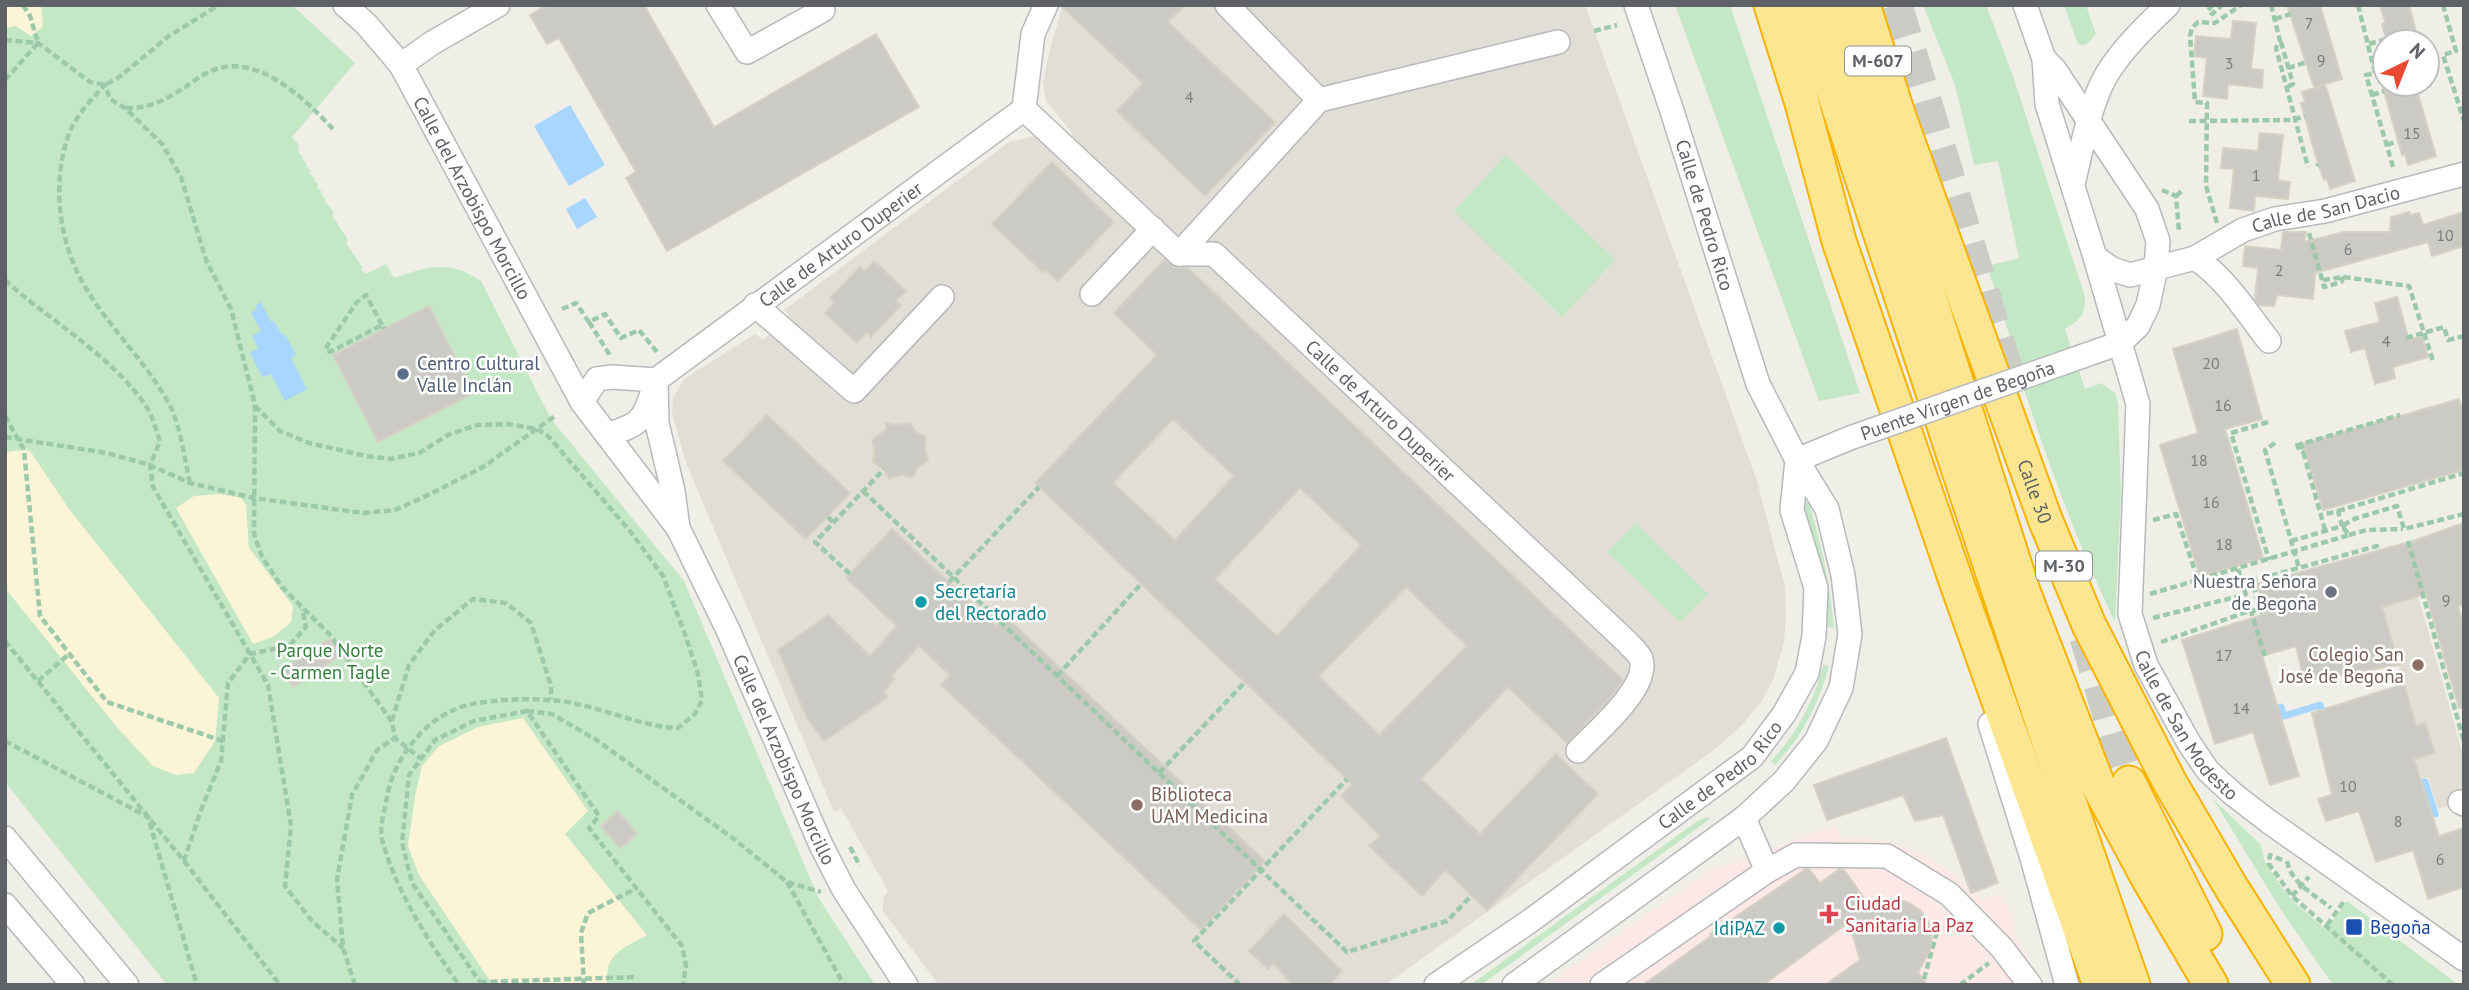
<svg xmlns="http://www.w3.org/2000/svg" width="2469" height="990" font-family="'PT Sans',sans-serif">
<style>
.education{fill:#e0ded5}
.medical{fill:#fce8e5}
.green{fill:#c4e8c5}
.sand{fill:#fbf4d7}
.water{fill:#a8d6ff}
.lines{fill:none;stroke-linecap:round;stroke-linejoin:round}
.stream{stroke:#a8d6ff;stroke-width:7}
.building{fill:#cccac4;stroke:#d5d1c5;stroke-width:2;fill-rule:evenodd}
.highway-tunnel{stroke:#ccccc7;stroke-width:33;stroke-dasharray:33 17;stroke-linecap:butt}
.minor-casing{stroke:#b7b9bd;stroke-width:26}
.highway-casing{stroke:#f7b300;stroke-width:37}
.path{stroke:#9dc9ab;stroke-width:4.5;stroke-dasharray:7 3.5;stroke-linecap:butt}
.minor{stroke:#fff;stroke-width:23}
.highway{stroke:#fde691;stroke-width:33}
.minor-bridge-casing{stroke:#b7b9bd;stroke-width:26;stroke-linecap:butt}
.minor-bridge{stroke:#fff;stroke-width:23}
.service-dot{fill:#5c6f8a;stroke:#fff;stroke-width:2.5}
.worship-dot{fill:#6b7280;stroke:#fff;stroke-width:2.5}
.culture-dot{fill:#0f9aa8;stroke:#fff;stroke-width:2.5}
.education-dot{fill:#8d6e63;stroke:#fff;stroke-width:2.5}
.health-dot{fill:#e0444e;stroke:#fff;stroke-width:2.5}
.transit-dot{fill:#1a4fb4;stroke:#fff;stroke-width:2.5}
.labels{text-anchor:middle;stroke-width:5;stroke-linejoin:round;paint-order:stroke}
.number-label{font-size:16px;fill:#7a7c7e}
.shield{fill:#fff;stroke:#8e9195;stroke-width:2}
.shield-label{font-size:18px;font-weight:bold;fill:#5e6267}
.street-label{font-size:19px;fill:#5e6267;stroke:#fff}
.service-label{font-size:19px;fill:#4e5e75;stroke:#fff;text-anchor:start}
.worship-label{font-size:19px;fill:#5b616d;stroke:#fff;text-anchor:end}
.culture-label{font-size:19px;fill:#0d838f;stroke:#fff;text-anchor:start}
.park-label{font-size:19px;fill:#33813a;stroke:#fff}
.education-label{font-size:19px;fill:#785e54;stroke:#fff;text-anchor:end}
.health-label{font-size:19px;fill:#be3a42;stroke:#fff;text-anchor:start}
.transit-label{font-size:19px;fill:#164399;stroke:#fff;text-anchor:start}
</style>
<rect width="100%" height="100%" fill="#f0efe7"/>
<path class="education" d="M1063 5H1585L1757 481 1785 587 1786 615 1784 642 1774 677 1762 701 1742 725 1714 750 1385 985H939L883 911V898L888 891 841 808 834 812 686 463 672 413 673 398 684 379 755 334 763 340 790 316 784 310 1009 142 1035 136 1055 153 1073 134 1046 101 1043 82 1051 45Z
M2403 543 2464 758V801L2438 809 2428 777 2392 786 2393 766 2434 753 2426 724 2416 726 2382 607 2405 600 2388 547Z"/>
<path class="medical" d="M1836 825 1842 839H1868L1895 844 1920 853 1952 873 1983 900 2002 894 2016 928 2012 932 2044 985H1546L1712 869 1720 868Z"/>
<path class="green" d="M5 5H292L355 63 292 137 299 145 298 152 303 157 302 159 307 164 306 166 311 171 309 173 315 178 314 180 318 184 317 187 322 192 321 194 326 199 325 201 334 212 332 215 348 240 346 243 363 268 361 270 366 274 386 264 394 278C429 266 448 259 481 281L551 419 684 581 818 897 875 985H167L5 782Z
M1675 5H1730L1860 393 1819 401Z
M1923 5H1986L2013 76 2085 297C2085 317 2081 318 2065 329L2085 389 2101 383 2115 393 2118 404 2121 493 2115 622C2071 531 2038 434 2007 338L2010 337 1987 266 2019 258 1998 161 1974 165 1955 85Z
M2064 5H2086L2096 34C2091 40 2086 48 2078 44Z
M1506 155 1615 260 1562 317 1454 211Z
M1805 501 1809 504C1822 546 1830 585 1834 628L1828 627C1829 585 1816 545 1803 505Z
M1636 523 1708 594 1680 622 1607 552Z
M1823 665 1829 666C1819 703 1802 737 1775 765L1771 761C1797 734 1814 701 1823 665Z
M2213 799 2261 845 2264 860 2282 888 2294 902 2326 930 2347 901 2459 985H2333L2281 910Z
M1707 817 1710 819 1481 985H1470L1699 820Z"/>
<path class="sand" d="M5 5H41L43 26 31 36 16 26 5 28Z
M24 450 30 451 69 509 219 698 215 741 194 773 176 775 153 766 115 725 5 588V452Z
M219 494 241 498 246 505 249 548 293 606 291 622 273 637 253 644 176 508 194 496Z
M523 718 588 811 565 834 647 935C622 949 605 953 607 985H493L419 875 408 846 415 796 422 766 439 746 478 727Z"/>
<path class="water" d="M570 105 605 165 569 186 534 126Z
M585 198 597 217 577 229 566 209Z
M261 302 271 322 274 321 282 335 285 334 296 355 291 358 307 389 285 401 271 374 262 377 250 353 258 348 252 336 261 331 251 313 257 309 256 305Z"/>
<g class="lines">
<path class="stream" d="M2281 707 2284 716 2320 705 2324 717
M2414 785 2425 782 2435 814"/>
</g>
<path class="building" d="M547 5H644L714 127 876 34 919 107 667 251 626 178 636 172 559 38 547 44 530 15Z
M1060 5H1185L1168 22 1275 122 1205 196 1117 111 1143 83Z
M2287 5H2320L2342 79 2325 84 2355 181 2330 189 2327 179 2324 180 2318 164 2301 103 2305 102 2302 92 2321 86 2314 87Z
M2380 5H2409L2419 42H2387L2382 24 2385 22Z
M2233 21 2256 23 2251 69 2263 70 2262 88 2228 84 2227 99 2203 96 2207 58 2194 56 2196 36 2231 39Z
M2382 84H2415L2436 156 2408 165 2405 154 2402 155Z
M2260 133 2283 135 2278 180 2290 182 2288 199 2255 196 2254 211 2230 208 2234 169 2221 168 2223 148 2258 151Z
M1052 162 1114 222 1058 281 1045 270 1043 272 992 224Z
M2409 212 2410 215 2419 213 2423 225 2464 212V246L2432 256 2428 242 2315 273 2313 299 2277 295 2274 306 2259 305 2255 299 2258 268 2243 266 2245 246 2281 250 2283 232H2306L2304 242 2344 232H2390L2391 217Z
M1164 260 1175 267 1188 268 1623 680 1609 699 1567 743 1508 687 1421 779 1480 834 1556 754 1598 794 1487 910 1445 870 1422 896 1369 846 1380 836 1341 796 1352 784 1035 483 1157 355 1114 313ZM1173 419 1234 476 1175 540 1113 483ZM1300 488 1361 545 1277 636 1215 579ZM1406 587 1467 646 1379 735 1319 676Z
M874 261 906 291 896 301 901 305 871 337 867 332 857 343 825 313 834 303 830 298 851 276 860 267 865 271Z
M2397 297 2409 340 2422 336 2428 357 2393 367 2395 378 2375 384 2365 348 2351 352 2345 331 2380 322 2375 303Z
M429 306 474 393 378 442 333 355Z
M2237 329 2262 419 2225 429 2263 558 2200 577 2160 445 2198 433 2173 349Z
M2459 399 2464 415V470L2323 510 2303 444Z
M767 415 850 493 806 539 723 461Z
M886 423 897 425 910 423 916 432 926 437 925 449 928 460 917 468 913 477 902 475 889 478 884 469 873 462 875 452 872 440 886 430Z
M2464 523V605L2458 606 2464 626V707L2459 708 2426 594 2382 607 2399 665 2314 679 2312 671 2302 672 2296 646 2262 656 2299 776 2270 785 2253 732 2215 744 2182 640 2265 614 2257 584 2413 541Z
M892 529 996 626 1005 616 1265 861 1201 930 941 685 950 675 919 646 891 676 894 679 884 692 888 697 824 741 807 718 778 650 828 615 870 656 897 626 846 578Z
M330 639 340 656 293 687 282 670Z
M2404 684 2416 726 2425 723 2435 753 2414 759 2439 836 2464 828V887L2428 899 2413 850 2376 862 2359 811 2326 821 2318 799 2332 795 2312 713Z
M1946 738 1998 883 1971 893 1943 815 1915 821 1903 795 1827 820 1814 785Z
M618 811 637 834 620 848 601 826Z
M1806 869H1809L1820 883 1839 869 1844 870 1869 905 1885 899H1898L1909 903 1920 910 1929 923 1932 935 1929 953 1918 972 1927 985H1825L1860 960 1849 922 1763 985H1643L1711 936 1710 934Z
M1284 914 1342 971 1328 985H1293L1273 964 1268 969 1249 951Z"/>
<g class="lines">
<path class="highway-tunnel" d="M1896 5 2013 391
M2086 637 2129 783"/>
<defs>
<g id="minor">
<path id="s1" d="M345 5 366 24 401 65 582 402 678 528 728 630 821 845 844 890 906 985"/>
<path d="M718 5 747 52 823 10 820 5"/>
<path d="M1227 5 1319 100"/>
<path id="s2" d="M2025 5 2044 59 2047 104 2095 257 2138 404 2130 614 2146 665 2189 743 2208 771 2233 794 2268 821 2464 959"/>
<path d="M2044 59 2055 70 2147 209 2158 241 2156 268 2148 305 2138 326 2120 343 2083 356"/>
<path d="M401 65 432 43 498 5"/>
<path id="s3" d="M1024 109 1179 254H1214L1627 642C1631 647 1639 653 1641 659 1650 687 1596 732 1578 751"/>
<path d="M2073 184C2081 152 2090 102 2107 74 2123 48 2146 26 2168 5"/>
<path d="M1179 254 1319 100 1558 42"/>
<path id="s4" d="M2095 257 2112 269 2130 275 2195 258 2243 230 2275 219 2325 211 2464 174"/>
<path d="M2195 258C2226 278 2246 312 2269 341"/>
<path d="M1092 294 1153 229"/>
<path d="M755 305 854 391 942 297"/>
<path id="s5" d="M656 380 1024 109 1033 34 1046 5"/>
<path d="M656 380 657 423 673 491 678 528"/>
<path d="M582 402 597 379 612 377 656 380"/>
<path d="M607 435C636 425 643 424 652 393"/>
<path d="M1797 460 1850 438"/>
<path d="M1990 724 2032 858 2067 985"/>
<path d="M2460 802 2464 804"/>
<path d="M5 838 127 985"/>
<path d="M1767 871 1796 855 1887 856 1949 894 2002 948 2030 985"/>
<path d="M5 905 73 985"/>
<path id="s6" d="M1436 985 1530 921 1752 757 1784 714 1807 673 1814 636 1816 588 1792 510 1797 460"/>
<path d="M1514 985 1744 818 1784 781 1816 741 1841 688 1850 634 1843 575 1827 509 1797 460 1758 384 1672 111 1636 5"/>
<path d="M1602 985 1767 871 1744 818"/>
</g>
<g id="highway">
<path d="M1771 5 1802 103 1839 241 1956 581 2100 985"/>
<path d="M1797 5 1834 93 2055 761 2133 985"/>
<path d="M1830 5 1884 155 2024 594 2098 785 2148 878 2211 985"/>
<path id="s7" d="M1863 5 1899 117 2045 519 2089 625 2169 781 2231 887 2293 985"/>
<path d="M2129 783 2205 934"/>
</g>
</defs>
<use href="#minor" class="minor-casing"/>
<use href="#highway" class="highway-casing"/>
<path class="path" d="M23 5 30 16 38 43
M2213 5 2208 10 2212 14 2222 5
M2271 5 2280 41 2276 48 2308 167
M2358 5 2375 73 2366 75 2394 170
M2443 5 2456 51 2443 55 2464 121
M2275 19 2291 14
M1594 31 1617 25
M5 40 38 43 90 82 105 85 118 78 169 36 219 5
M2281 42 2293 84 2285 88
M2369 44 2386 39
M2288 68 2307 62
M5 80 38 43
M2372 95 2384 91
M126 108C156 109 176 93 200 77 249 44 301 95 334 130
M2189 121 2293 120 2305 116
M2387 145 2397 141
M2317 166 2318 164
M2162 190 2176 196 2179 231
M2176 196 2184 189
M2217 223 2206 186 2207 103 2195 102 2190 36 2192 28 2198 22 2215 23 2241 5
M2309 233 2324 287 2341 282 2344 277
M5 280C51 322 110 354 146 406 152 415 156 430 160 441L150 465 153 487 268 685 291 826 285 886 312 921 343 948
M2323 280 2344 277 2409 286 2433 361
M562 309 576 303 589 322 605 314 621 338 639 330 657 352
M589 322 611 357
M382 325 366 295 357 302 327 346V352L332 351 382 325 384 329
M2406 338 2444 327 2448 340 2464 336
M255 406 280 431 309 443 366 456 391 459 419 453 448 435 477 425 508 424 537 429 548 436 630 531 663 576 686 637 698 674 702 700 695 714 678 728C634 726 593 702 548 700 523 698 492 700 468 705 427 715 394 757 387 797 385 809 379 827 382 839 396 892 428 940 459 985
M5 416 24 450 40 616 107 702 223 741
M2268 422 2231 433 2269 560
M5 437 107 453 150 465 190 483 254 498 363 513 395 510 426 496 483 467 555 416
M2275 443 2265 450 2299 568
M2297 443 2299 450 2304 453
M190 483C185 461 180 424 170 406 147 362 109 328 84 285 58 240 51 180 70 131 77 115 93 97 105 85L110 99 125 108 162 144 181 177 206 260 231 309 255 405 254 534 262 557 282 587 331 636 392 722 395 738 420 758
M863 491 1347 952 1447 921 1472 895
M2338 511 2464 473
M828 517 833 522
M2153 520 2176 514 2198 580
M2325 530 2301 444 2400 415
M2349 535 2366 530 2403 529
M2291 541 2342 526 2338 511 2321 515
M2408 541 2464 742
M2238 569 2265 657
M850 574 815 542 884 469
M949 582 1039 487
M2150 594 2349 535 2342 526 2354 519 2397 506 2404 529 2464 514
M2153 618 2247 594
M5 641 184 861 280 985
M2161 642 2252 610 2261 612 2252 581 2377 546 2378 550
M1057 676 1141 584
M38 681 69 654
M527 711 552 714 595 739 734 839 787 882 821 892
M392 721 409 665 435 630 473 599 506 603 531 623 551 686V699
M5 741 148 817 197 985
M1159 773 1245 682
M850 847 860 866
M2282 860 2270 855 2269 864 2292 896 2393 985
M184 861 201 810 221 761 228 683 250 654 289 646 306 627 302 609
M2287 861C2291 883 2315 895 2331 908
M787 882 844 985
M2292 896 2309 877
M2327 925 2345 900
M1924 979 1937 932
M480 982 636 977
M355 985 343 948 337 879 352 795 377 750 395 738
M482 985 412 883 402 843 409 775 435 740 474 721 527 711 599 816 589 828 682 946 686 965 683 985
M584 985 581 933 588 913 637 888
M1240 985 1194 941 1347 779
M1960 985 1989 963"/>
<use href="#minor" class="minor"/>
<use href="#highway" class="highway"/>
<defs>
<g id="minor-bridge">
<path id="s8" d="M1850 438 2083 356"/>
</g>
</defs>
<use href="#minor-bridge" class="minor-bridge-casing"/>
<use href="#minor-bridge" class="minor-bridge"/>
</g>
<circle class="service-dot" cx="403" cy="374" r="7"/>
<circle class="worship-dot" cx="2331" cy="592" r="7"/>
<g class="culture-dot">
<circle cx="921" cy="602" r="7"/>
<circle cx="1779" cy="928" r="7"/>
</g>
<g class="education-dot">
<circle cx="2418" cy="665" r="7"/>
<circle cx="1137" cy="805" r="7"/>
</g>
<path class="health-dot" d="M1825.5 903.5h7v7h7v7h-7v7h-7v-7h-7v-7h7z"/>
<rect class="transit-dot" x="2345" y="918" width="18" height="18" rx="3.5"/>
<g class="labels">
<g class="number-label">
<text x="2309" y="29">7</text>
<text x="2321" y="66">9</text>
<text x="2229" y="69">3</text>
<text x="1189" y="103">4</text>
<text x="2412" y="139">15</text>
<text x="2256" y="181">1</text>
<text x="2445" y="241">10</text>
<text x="2348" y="255">6</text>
<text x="2279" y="276">2</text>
<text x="2386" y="347">4</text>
<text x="2211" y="369">20</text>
<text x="2223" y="411">16</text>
<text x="2199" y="466">18</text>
<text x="2211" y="508">16</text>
<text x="2224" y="550">18</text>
<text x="2446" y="606">9</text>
<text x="2224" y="661">17</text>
<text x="2241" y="714">14</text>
<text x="2348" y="792">10</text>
<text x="2398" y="827">8</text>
<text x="2440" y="865">6</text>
</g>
<g class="shield">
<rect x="1845" y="46.5" width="66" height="29" rx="5"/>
<rect x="2036" y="551.5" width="56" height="29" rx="5"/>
</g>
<g class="shield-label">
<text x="1878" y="67">M-607</text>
<text x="2064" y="572">M-30</text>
</g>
<g class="street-label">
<text dy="7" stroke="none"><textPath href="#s1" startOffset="233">Calle del Arzobispo Morcillo</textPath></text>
<text dy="7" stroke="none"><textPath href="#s4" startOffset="248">Calle de San Dacio</textPath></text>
<text transform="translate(1705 215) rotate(73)" y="7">Calle de Pedro Rico</text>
<text dy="7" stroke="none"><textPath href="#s5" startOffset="229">Calle de Arturo Duperier</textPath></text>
<text dy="7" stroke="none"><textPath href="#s8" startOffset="114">Puente Virgen de Begoña</textPath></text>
<text dy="7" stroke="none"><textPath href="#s3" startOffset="476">Calle de Arturo Duperier</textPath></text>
<text dy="7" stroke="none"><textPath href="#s7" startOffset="516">Calle 30</textPath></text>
<text dy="7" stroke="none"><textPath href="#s2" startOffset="752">Calle de San Modesto</textPath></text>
<text dy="7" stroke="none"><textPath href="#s1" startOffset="878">Calle del Arzobispo Morcillo</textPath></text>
<text dy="7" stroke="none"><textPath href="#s6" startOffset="354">Calle de Pedro Rico</textPath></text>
</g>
<g class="service-label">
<text x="417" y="370">Centro Cultural<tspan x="417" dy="22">Valle Inclán</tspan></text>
</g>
<g class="worship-label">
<text x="2317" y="588">Nuestra Señora<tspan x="2317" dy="22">de Begoña</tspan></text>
</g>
<g class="culture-label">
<text x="935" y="598">Secretaría<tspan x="935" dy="22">del Rectorado</tspan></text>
<text x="1765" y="935" text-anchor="end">IdiPAZ</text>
</g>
<g class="park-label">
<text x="330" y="657">Parque Norte<tspan x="330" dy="22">- Carmen Tagle</tspan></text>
</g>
<g class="education-label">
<text x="2404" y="661">Colegio San<tspan x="2404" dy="22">José de Begoña</tspan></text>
<text x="1151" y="801" text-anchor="start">Biblioteca<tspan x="1151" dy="22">UAM Medicina</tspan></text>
</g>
<g class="health-label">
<text x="1845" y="910">Ciudad<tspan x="1845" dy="22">Sanitaria La Paz</tspan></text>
</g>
<g class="transit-label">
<text x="2370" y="934">Begoña</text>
</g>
</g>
<rect width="2469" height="990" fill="none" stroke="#5e6267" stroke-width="14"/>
<g transform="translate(2406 63) rotate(43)"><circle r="33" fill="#ffffff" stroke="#bfc0c2" stroke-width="2"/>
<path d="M0-5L12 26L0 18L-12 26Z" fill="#ea4833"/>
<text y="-10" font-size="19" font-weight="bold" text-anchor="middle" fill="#5e6267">N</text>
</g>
</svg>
